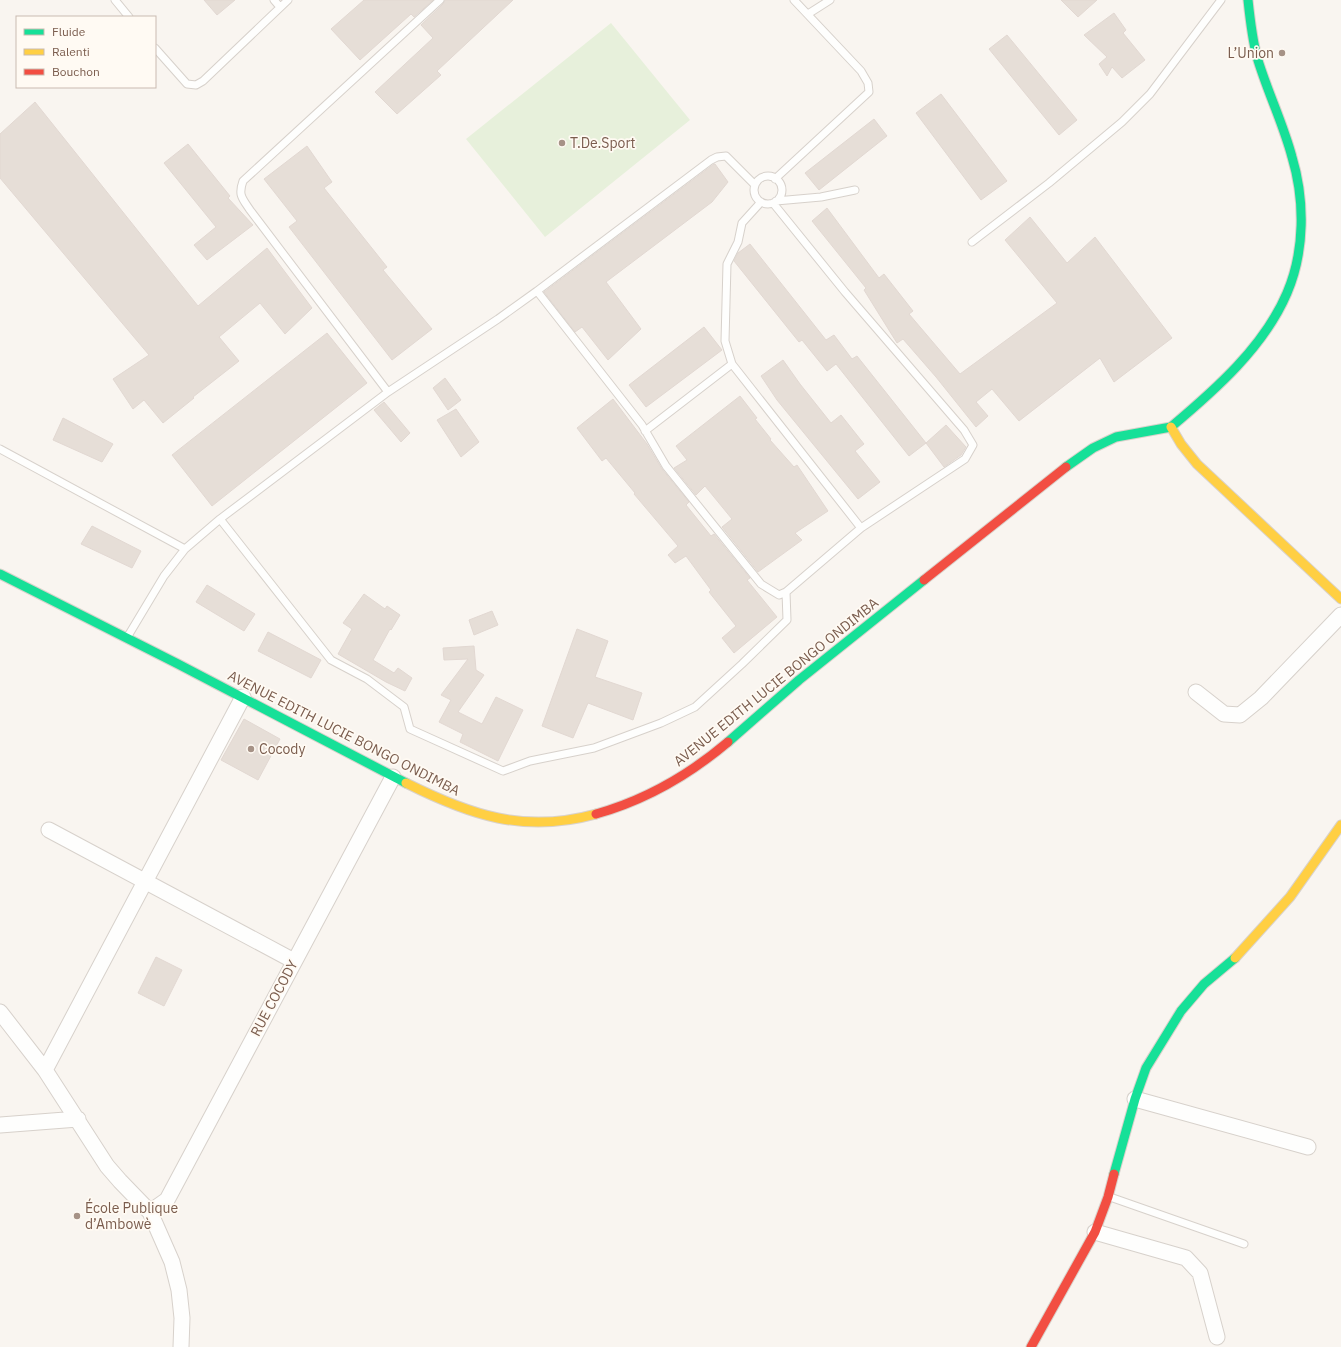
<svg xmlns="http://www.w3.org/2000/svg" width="1341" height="1347" font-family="'IBM Plex Sans',sans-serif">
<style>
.green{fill:#e7f0db}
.building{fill:#e6ded7;stroke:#e2d8d2}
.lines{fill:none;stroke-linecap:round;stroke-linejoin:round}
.lane-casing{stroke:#d7d1cb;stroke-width:9}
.street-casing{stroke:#d7d1cb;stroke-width:17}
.fast-casing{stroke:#d9d2cb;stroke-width:11}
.slow-casing{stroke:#d9d2cb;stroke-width:11}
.jam-casing{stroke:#d9d2cb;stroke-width:11}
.lane{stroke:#fefefd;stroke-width:7}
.street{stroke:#fefefd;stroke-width:15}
.fast{stroke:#16e098;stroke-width:9}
.slow{stroke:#ffcf43;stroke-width:9}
.jam{stroke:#f24e42;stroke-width:9}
.poi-dot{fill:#a69286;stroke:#fffaf3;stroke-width:1.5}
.labels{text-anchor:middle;stroke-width:3.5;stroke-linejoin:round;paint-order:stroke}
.poi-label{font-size:14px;fill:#7a5c4d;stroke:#fffaf3;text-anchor:start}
.street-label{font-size:14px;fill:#7a5c4d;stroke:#fffaf3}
</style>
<rect width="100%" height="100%" fill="#f9f5f0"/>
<path class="green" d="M611 23 690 120 545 237 466 139Z"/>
<path class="building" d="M204 0H235L217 15Z
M364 0H433L414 17 411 14 360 60 331 29Z
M445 0H513L437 71 441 75 397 114 375 92 433 38 421 25 443 4Z
M1061 0H1097L1078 17Z
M1114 13 1126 30 1123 33 1145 60 1122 78 1112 67 1107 76 1099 64 1107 57 1084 35Z
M1007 35 1077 120 1059 135 989 49Z
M941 94 1007 181 981 200 916 113Z
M35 102 198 306 267 248 312 308 285 334 260 303 219 337 239 361 193 397 194 398 163 423 144 400 133 409 113 379 149 355 0 178V134Z
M874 119 887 136 819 190 805 173Z
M188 144 230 196 228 198 253 225 207 260 194 245 216 227 164 163Z
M307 146 332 182 324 188 387 267 383 270 432 329 392 360 289 227 297 221 264 179Z
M714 164H715L728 182 712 202 606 282 641 329 608 360 582 327 575 332 544 292Z
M827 208 879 278 884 274 913 311 909 314 960 374 1057 303 1005 240 1030 217 1067 263 1095 237 1172 338 1114 382 1100 358 1019 421 992 389 976 402 988 416 976 427 936 377 903 339 897 343 864 290 866 288 812 221Z
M750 244 826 340 834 335 852 359 857 356 926 443 909 456 836 364 827 371 802 340 799 342 734 261 738 253Z
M704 327 722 350 646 407 629 385Z
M327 333 367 383 212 506 172 455Z
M783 360 800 384 831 423 841 415 864 444 855 451 880 482 858 499 777 400 761 376Z
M445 378 461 400 448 410 433 388Z
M740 396 757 418 755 419 771 439 770 440 794 467 797 465 828 511 795 533 802 540 758 572 722 527 732 519 705 486 696 495 674 468 687 460 676 446Z
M613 399 647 444 662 469 689 502 686 505 711 536 714 534 750 578 747 580 777 617 734 653 722 638 736 626 709 592 711 590 686 556 675 563 668 555 678 546 634 494 635 493 606 458 602 461 577 428Z
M384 402 410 433 401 442 374 410Z
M456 409 479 442 461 457 437 420Z
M63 418 113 444 102 462 53 440Z
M946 425 966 447 961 455 944 467 926 443Z
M92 526 141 551 132 568 81 544Z
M207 585 255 614 244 631 196 602Z
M364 594 385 609 387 606 400 615 391 630 390 629 373 660 394 673 398 668 412 678 405 691 386 682 338 654 352 629 343 623Z
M492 611 498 625 474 635 469 620Z
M577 629 608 641 595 677 642 693 633 720 588 703 573 738 542 726Z
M268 632 321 660 311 678 258 651Z
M474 646 476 670 484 675 458 712 482 724 496 697 523 710 498 761 460 742 463 734 439 722 451 700 441 695 468 659 444 660 443 648Z
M244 719 280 739 258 780 221 760Z
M156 957 182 970 164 1006 138 993Z"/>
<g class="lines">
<defs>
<path id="lane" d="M115 0 129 17
M274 0 280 7
M808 14 830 0
M155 48 187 84 196 85 203 81 288 0
M754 190a14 14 0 1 1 28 0a14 14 0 1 1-28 0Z
M775 179 869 92 868 83 861 71 794 0
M776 201 821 197 855 190
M972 242 1049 183 1122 122 1150 94 1221 0
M537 291 642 425 666 466 761 584 779 595 786 592 861 528 965 459 973 445 964 430 845 292 773 203
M732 364 861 528
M388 392 250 210C242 198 238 195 243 181L440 0
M645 431 732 364 725 341 727 264 738 242 742 223 761 202
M0 449 185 549
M220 519 331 660 367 679 404 707 410 729 503 771 530 761 594 748 661 723 695 707 742 664 787 620 786 592
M128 636 164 576 185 549 220 519 388 392 498 319 537 291 711 160 717 157 726 156 755 185
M1110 1197 1244 1244"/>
<path id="street" d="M1196 692 1224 714 1240 715 1261 698 1341 615
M49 830 294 961
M0 1012 45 1070 107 1166 120 1181 150 1212 172 1262 179 1290 182 1318 181 1347
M45 1070 243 697
M1135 1099 1308 1147
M0 1125 78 1119
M150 1212 167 1200 393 777
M1095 1232 1186 1258 1200 1273 1217 1337"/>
<path id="fast" d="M1171 427C1215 390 1264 347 1287 293 1305 251 1305 200 1292 157 1283 123 1267 91 1257 57 1252 38 1250 19 1248 0
M1066 467 1093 448 1116 437 1171 427
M0 574 178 664 406 783
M728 742 799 680 924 580
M1114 1174 1135 1099 1146 1068 1181 1011 1204 984 1235 958"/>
<path id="slow" d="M1171 427 1181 444 1197 464 1341 599
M406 783C470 815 524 834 596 814
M1235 958 1290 897 1341 825"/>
<path id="jam" d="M924 580 1066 467
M596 814C646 800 689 775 728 742
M1031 1347 1095 1232 1108 1197 1114 1174"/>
</defs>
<use href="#lane" class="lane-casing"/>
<use href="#street" class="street-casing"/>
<use href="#fast" class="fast-casing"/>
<use href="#slow" class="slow-casing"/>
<use href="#jam" class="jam-casing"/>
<use href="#lane" class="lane"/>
<use href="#street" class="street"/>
<use href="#fast" class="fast"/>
<use href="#slow" class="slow"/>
<use href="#jam" class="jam"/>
</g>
<g class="poi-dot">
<circle cx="1282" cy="53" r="4"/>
<circle cx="562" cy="143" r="4"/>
<circle cx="251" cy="749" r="4"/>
<circle cx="77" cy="1216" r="4"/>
</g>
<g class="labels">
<g class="poi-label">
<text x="1274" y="58" text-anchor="end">L’Union</text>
<text x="570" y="148">T.De.Sport</text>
<text x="259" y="754">Cocody</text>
<text x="85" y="1213">École Publique<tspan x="85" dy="16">d’Ambowè</tspan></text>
</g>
<g class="street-label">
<text transform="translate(776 682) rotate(-39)" y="5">AVENUE EDITH LUCIE BONGO ONDIMBA</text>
<text transform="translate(344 733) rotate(27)" y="5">AVENUE EDITH LUCIE BONGO ONDIMBA</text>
<text transform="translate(274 998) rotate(-62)" y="5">RUE COCODY</text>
</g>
</g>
<rect x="16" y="16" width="140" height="72" fill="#fffaf3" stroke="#cabbb1"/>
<rect x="24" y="29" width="20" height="6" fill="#16e098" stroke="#cabbb1"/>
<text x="52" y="36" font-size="12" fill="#7a5c4d">Fluide</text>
<rect x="24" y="49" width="20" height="6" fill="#ffcf43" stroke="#cabbb1"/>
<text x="52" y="56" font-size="12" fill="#7a5c4d">Ralenti</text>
<rect x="24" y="69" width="20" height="6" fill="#f24e42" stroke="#cabbb1"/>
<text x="52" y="76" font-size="12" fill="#7a5c4d">Bouchon</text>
</svg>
